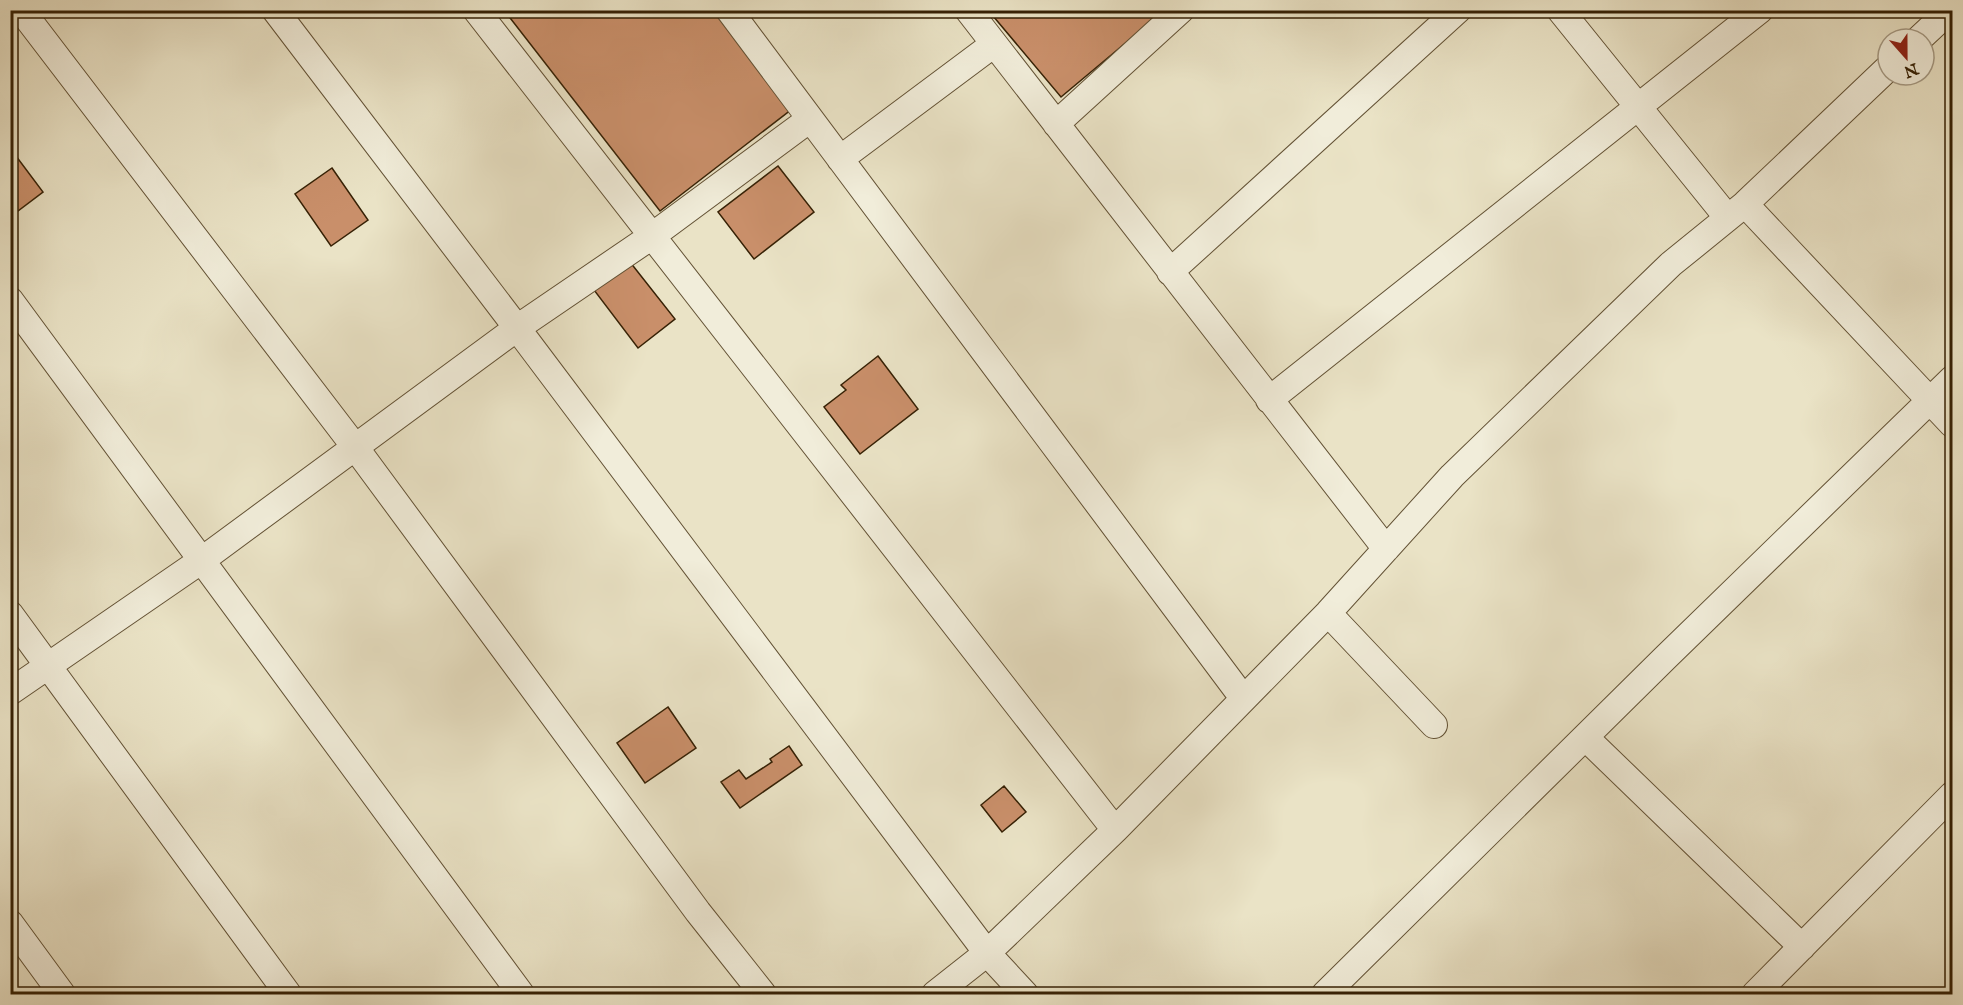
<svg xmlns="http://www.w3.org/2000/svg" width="1963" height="1005" font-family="'IM FELL English',serif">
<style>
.building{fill:#c98f6a;stroke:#362105;stroke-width:1.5}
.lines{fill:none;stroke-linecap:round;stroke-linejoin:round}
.minor-casing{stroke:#635235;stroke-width:28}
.minor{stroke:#f1edda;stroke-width:26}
</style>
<rect width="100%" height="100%" fill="#eae3c6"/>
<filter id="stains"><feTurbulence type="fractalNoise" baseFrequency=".00333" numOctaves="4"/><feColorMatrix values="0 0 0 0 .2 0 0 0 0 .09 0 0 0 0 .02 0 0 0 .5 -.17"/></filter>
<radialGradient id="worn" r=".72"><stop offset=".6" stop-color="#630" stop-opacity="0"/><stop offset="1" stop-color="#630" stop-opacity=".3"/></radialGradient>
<path class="building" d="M504 10H715L792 109 660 211Z
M988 10H1165L1061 97Z
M10 148 43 192 10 217Z
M778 166 814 212 754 259 718 212Z
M332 168 368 220 331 246 295 194Z
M630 262 675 319 638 348 594 290Z
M878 356 918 409 860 454 824 407 846 390 841 385Z
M668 707 696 748 645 783 617 743Z
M789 746 802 765 740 808 721 782 739 770 746 779 772 762 770 759Z
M1004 786 1026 812 1002 832 981 805Z"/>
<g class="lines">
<defs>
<path id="minor" d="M21 10 355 447 698 912 763 994
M275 10 517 328 987 953 1025 994
M476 10 1115 830
M729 10 1243 698
M968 10 1386 549
M1560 10 1727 217
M1919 39 1950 10
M1056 124 1181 10
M840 159 994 44
M1745 204 1952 424
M1170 272 1458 10
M10 300 521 994
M1269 400 1760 10
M1328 613 1434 725
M10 614 288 994
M10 692 202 560 517 328 652 236 810 119
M1585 737 1802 947
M10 923 62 994
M935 994 987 953 1115 830 1328 613 1452 476 1671 264 1745 204 1888 68
M1325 994 1665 658 1952 379
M1755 994 1952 795"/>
</defs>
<use href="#minor" class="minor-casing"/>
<use href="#minor" class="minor"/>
</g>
<rect width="1963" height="1005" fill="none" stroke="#eae3c6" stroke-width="36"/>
<rect x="12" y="12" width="1939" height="981" fill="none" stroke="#362105" stroke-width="3"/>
<rect x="18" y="18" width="1927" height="969" fill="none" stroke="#362105" stroke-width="1.5"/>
<g transform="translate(1906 57) rotate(159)"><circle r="28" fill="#f1edda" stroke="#a69b85" stroke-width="1.5"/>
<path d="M0-4.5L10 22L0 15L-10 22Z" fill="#8f2418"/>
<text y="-9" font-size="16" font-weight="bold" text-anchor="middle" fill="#362105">N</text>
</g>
<rect width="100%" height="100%" filter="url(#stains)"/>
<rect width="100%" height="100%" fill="url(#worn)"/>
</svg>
